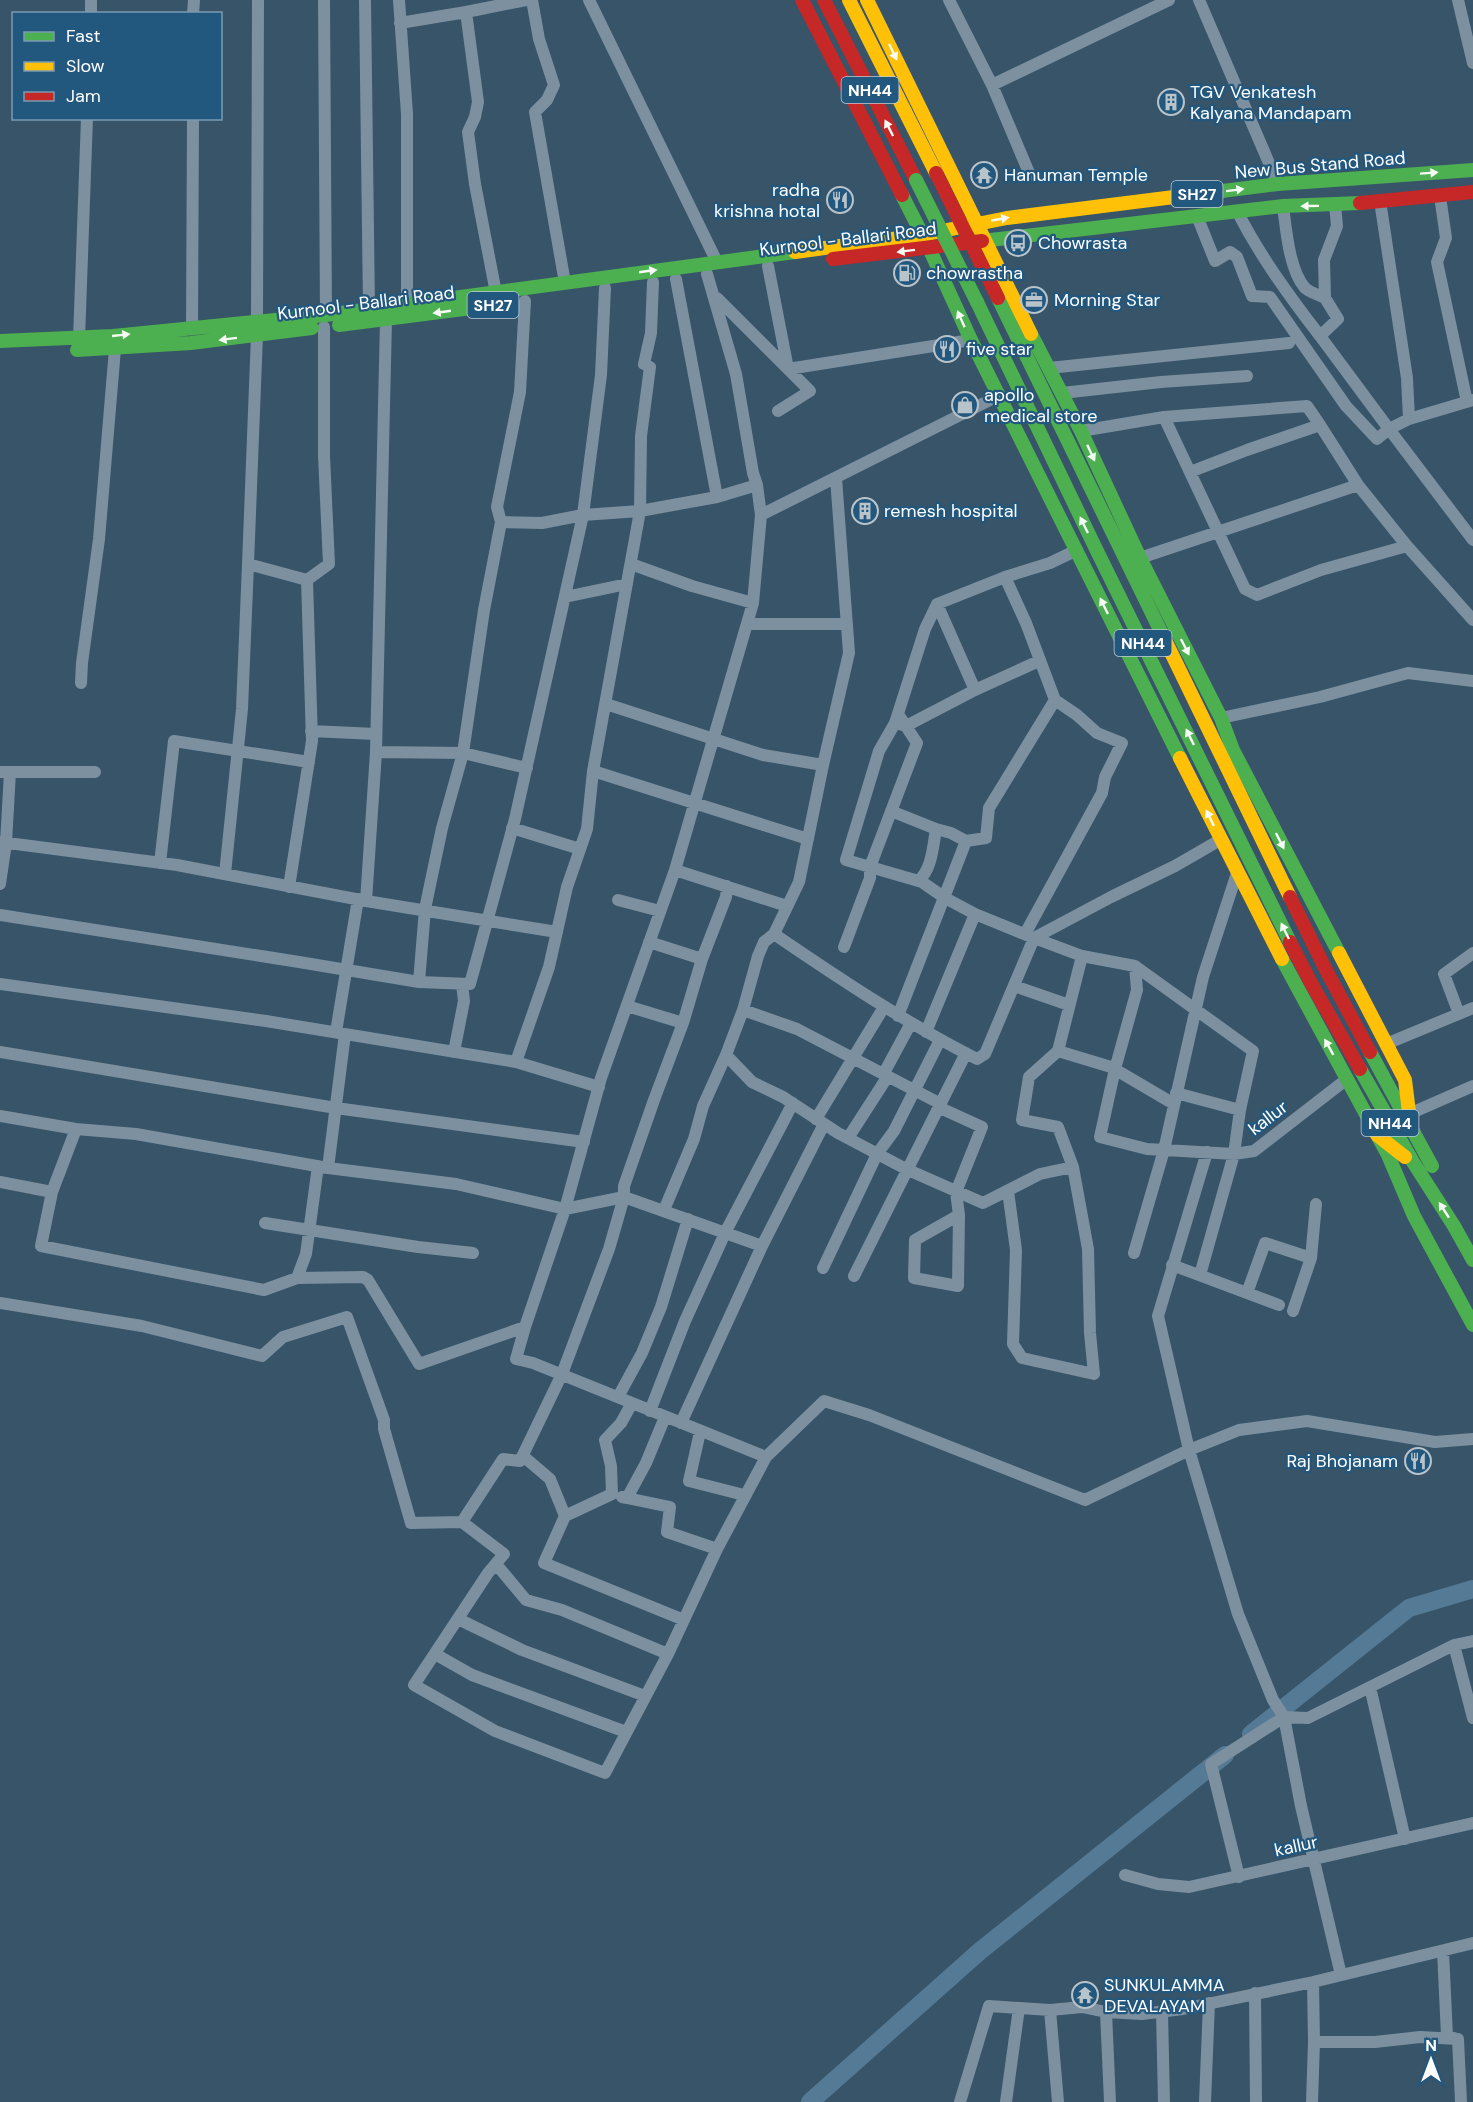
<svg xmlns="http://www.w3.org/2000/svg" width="1473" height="2102" font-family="'DM Sans',sans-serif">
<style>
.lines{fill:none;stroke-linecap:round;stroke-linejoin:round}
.river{stroke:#547a95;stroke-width:18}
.street{stroke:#7c90a0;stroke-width:12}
.fast{stroke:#4caf50;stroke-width:14}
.slow{stroke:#ffc107;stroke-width:14}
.jam{stroke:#c62828;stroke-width:14}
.fast-bridge{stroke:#4caf50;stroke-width:14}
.jam-bridge{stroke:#c62828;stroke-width:14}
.oneway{fill:#f6fbf6}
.labels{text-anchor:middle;stroke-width:4.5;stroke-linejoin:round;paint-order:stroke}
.shield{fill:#22577e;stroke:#bdcdd8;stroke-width:1.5}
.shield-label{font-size:16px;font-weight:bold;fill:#fff}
.poi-label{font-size:18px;fill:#fff;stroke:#22577e;text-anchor:start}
.street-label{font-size:18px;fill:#fff;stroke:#22577e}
</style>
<rect width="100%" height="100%" fill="#375469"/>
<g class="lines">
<path class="river" d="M1251 1734 1409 1608 1473 1589
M810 2102 980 1951 1225 1755"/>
<path class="street" d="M324 0 326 315
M365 0 369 309
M399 0 407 114V304
M532 0 539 39 554 85 547 100 535 112 565 283
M589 0 717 262
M949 0 992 85 1030 175
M1199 0 1278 184
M1458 0 1473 63
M91 14V0
M193 14 194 0
M400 23 466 12
M992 85 1169 0
M1440 196 1446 238 1437 262 1467 402
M1380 201 1407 378 1409 419 1473 400
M1283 206C1286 228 1289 270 1305 288 1309 292 1319 295 1325 298
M1237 211C1260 256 1289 296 1320 336L1338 319 1325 298 1324 260 1337 226 1335 205
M1197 216 1215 261 1230 252 1237 257 1252 296 1270 297 1346 406 1377 439 1389 429 1320 336
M768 266 788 369 971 340
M707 274 736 374 753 473 757 485 761 515 753 603 675 870 601 1078 565 1209 525 1327 516 1359 533 1363 766 1457 824 1401 869 1415 1085 1500 1189 1450 1239 1430 1307 1421 1435 1442 1473 1439
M496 293 475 184 468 132 475 117 478 102 466 12 526 0
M717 298 810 391 778 411
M257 322 258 0
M192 328 193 118
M257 335 248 564 307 580 312 741 289 887
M79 339 87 118
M1049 368 1289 343
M1062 393 1161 382 1247 376
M1164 417 1307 406 1320 425 1247 450 1190 472
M1409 419 1389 429 1473 540
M1320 425 1358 485 1407 546
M1081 431 1164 417 1245 589 1257 595 1321 570 1407 546 1473 620
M717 497 757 485
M761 515 1000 395
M501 522 542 523 583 515 640 511 717 497 676 279
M1140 558 1358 485
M631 564 692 586 753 603
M307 580 329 564 324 456V327
M565 597 627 584
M937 604 975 690
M747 624H847
M81 683 82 663 99 539 115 349
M606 704 763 755 823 765 849 653 836 478
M1221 718 1320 697 1408 673 1473 681
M899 724 906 726 975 690 1039 661
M311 731 376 734
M376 752 463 753 527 768
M823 765 799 882 774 934 764 942 758 956 743 1010 726 1055 752 1082 783 1097 838 1133 906 1169 983 1203 1040 1174 1073 1167 1088 1249 1090 1333 1094 1374 1022 1358 1013 1344 1016 1250 1008 1191
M593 771 808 839
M0 772H95
M891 811 936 829C933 846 932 870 918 881
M512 828 580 849
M966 841 986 838 989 808 1055 700
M0 842 177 865 366 901 557 932
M160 863 174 741 309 762
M675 870 787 906
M225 874 242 709 248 564
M0 884 6 843 10 772
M727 886 726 897 702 959 683 1023 654 1100 624 1186V1197L609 1249 562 1374 520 1461 503 1459 462 1522 504 1554 488 1573 414 1685 495 1731 605 1773 668 1654 717 1549 766 1457
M618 900 660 911
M366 901 376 752 386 320
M0 915 299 962 419 982 425 909 442 828 463 753 484 610 501 522 497 507 520 392 525 301
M774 934C840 979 906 1023 977 1059L985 1054 1034 938 975 914
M1025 934 1102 793 1105 777 1122 743 1097 733 1077 715 1055 700 1026 623 1005 577 1050 563 1077 550
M649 942 702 959
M844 947 870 878V867L917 743 898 714
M1082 956 1135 966 1137 990 1115 1069 1100 1137 1147 1149 1234 1154 1254 1151 1347 1079
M1135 966 1253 1051 1240 1110 1234 1154 1200 1275
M419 982 470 984 515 819 583 515 601 375 605 288
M0 984 266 1021 516 1062 549 967 567 887 587 829 593 771 640 511 641 436 650 367 644 364 651 333 653 282
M1014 986 1069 1005
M627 1006 683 1023
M743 1010 797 1029 939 1103
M1459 1014 1444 974 1473 953
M898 1016 966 841 951 833 936 829
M336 1032 358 899
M926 1032 975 914 945 898 922 882 846 860 879 751 895 723 925 629 937 604 1005 577
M1386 1044 1473 1008
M1058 1051 1082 956 1034 938 1111 897 1175 866 1220 840
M0 1052 336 1108 584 1142
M454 1052 464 1001 462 984
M516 1062 599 1087
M884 1073 911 1023
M1176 1093 1240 1110
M938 1107 982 1127 956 1192 959 1215 915 1240 914 1278 958 1286 959 1215
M1409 1114 1473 1086
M0 1116 76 1129 136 1134 328 1168 456 1184 565 1209 624 1197 762 1246
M816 1119 884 1007
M76 1129 52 1192 41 1246 264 1290 297 1278 363 1277 368 1280 419 1364 525 1327
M848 1138 888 1076
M1207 1152 1158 1316 1189 1450 1238 1614 1273 1700 1284 1717 1301 1806 1341 1975
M1073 1167 1058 1127 1022 1120 1029 1077 1058 1051 1111 1067 1174 1104
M328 1168 345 1034
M0 1182 52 1192
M664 1210 694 1139 703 1106 726 1055
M265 1223 418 1247 473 1253
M1134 1253 1164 1150 1203 977 1237 873
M1172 1265 1279 1305
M823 1268 877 1154 894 1131 940 1040
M854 1276 966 1053
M297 1278 306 1254 318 1166
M1247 1293 1265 1243 1311 1258
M0 1303 142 1326 262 1356 283 1337 347 1317 384 1420V1429L411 1523 462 1522
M1293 1311 1311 1258 1316 1204
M618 1397 642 1353 661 1307 688 1219
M650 1411 685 1321 726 1231 793 1103
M681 1423 762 1246 824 1124
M700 1432 689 1481 744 1495
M523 1456 550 1479 565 1516 544 1563 684 1620
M622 1497 627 1498 646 1463 665 1417
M627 1498 670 1507 667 1532 717 1549
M565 1516 612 1494 611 1466 605 1440 621 1423 632 1403
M496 1564 526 1600 562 1610 668 1654
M458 1619 522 1650 645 1696
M1454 1645 1473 1718
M435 1654 472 1675 626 1732
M1370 1687 1405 1839
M1125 1875 1158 1884 1189 1887 1473 1823
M1239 1877 1211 1764 1284 1717 1308 1718 1454 1645 1473 1641
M1443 1951 1447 2036 1454 2038
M1255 1993 1256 2102
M1050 2010 1082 2007 1106 2012 1142 2014 1183 2009 1313 1982 1473 1943
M1106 2012 1110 2102
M1162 2012 1164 2102
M1458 2039 1461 2102
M1314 2042H1375L1420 2037 1458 2039
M960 2102 989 2006 1050 2010 1058 2102
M1006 2102 1019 2008
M1205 2102 1209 2003
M1312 2102 1314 2042 1313 1982"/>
<path class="fast" d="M902 195 929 248 971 340 1180 758
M1174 197 1278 184 1473 170
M982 241 1283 206 1360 203
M998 298 1165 640
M977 302 1097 551 1290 942
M339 325 479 307
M1031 334 1081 431 1140 558 1221 718 1233 750 1339 953
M0 341 113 336 326 315 795 252
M77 350 191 343 312 328
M1282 959 1388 1155 1414 1216 1473 1325
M1370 1052 1432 1166
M1360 1069 1413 1162 1454 1226 1473 1260"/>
<path class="slow" d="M849 0 936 173
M867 0 1031 334
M795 252 922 235 1007 218 1174 197
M1165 640 1290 897
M1180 758 1282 959
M1339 953 1405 1080 1410 1120
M1377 1135 1405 1157"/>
<path class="jam" d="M802 0 902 195
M824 0 916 180
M1360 203 1473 192
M833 259 982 241
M1290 897 1326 970 1370 1052
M1290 942 1311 983 1360 1069"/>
<path class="fast-bridge" d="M916 180 977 302"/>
<path class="jam-bridge" d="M936 173 998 298"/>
</g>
<defs><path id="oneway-solid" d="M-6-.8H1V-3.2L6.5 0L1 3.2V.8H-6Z" transform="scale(1.5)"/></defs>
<g class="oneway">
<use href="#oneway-solid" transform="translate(893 52) rotate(64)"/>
<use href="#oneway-solid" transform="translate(889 128) rotate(-117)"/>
<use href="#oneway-solid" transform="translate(1429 173) rotate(-4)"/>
<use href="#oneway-solid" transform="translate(1235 190) rotate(-7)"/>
<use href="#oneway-solid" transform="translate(1310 206) rotate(179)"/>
<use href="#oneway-solid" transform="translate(1000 219) rotate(-10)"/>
<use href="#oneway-solid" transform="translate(906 251) rotate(173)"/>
<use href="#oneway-solid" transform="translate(648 271) rotate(-8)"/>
<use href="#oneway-solid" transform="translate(442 312) rotate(172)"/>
<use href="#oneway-solid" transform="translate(961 319) rotate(-114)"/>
<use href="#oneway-solid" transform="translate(121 335) rotate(-6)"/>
<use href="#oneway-solid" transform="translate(228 339) rotate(173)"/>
<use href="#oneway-solid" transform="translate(1091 453) rotate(65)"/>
<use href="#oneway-solid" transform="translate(1084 525) rotate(-116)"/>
<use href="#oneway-solid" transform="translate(1104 606) rotate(-116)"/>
<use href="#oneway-solid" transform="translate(1185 647) rotate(63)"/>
<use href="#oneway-solid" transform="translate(1190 737) rotate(-116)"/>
<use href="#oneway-solid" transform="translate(1210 818) rotate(-116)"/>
<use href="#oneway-solid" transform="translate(1280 841) rotate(63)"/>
<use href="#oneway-solid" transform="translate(1285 931) rotate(-116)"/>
<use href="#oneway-solid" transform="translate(1329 1047) rotate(-119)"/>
<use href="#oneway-solid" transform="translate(1444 1210) rotate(-123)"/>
</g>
<defs>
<symbol id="building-ring" viewBox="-11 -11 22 22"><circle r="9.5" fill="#22577e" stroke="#b9c3ca" stroke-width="1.5"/><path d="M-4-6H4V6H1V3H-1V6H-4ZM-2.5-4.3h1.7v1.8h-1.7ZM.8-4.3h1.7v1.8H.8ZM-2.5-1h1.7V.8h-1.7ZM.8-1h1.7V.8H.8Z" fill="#b9c3ca"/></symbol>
<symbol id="temple-ring" viewBox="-11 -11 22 22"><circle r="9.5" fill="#22577e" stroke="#b9c3ca" stroke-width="1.5"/><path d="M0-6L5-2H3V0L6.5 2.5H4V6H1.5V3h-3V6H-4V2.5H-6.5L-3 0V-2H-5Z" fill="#b9c3ca"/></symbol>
<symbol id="restaurant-ring" viewBox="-11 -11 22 22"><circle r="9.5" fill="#22577e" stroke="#b9c3ca" stroke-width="1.5"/><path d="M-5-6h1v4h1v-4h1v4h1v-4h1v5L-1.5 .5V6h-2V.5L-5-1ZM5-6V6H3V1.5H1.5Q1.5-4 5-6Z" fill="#b9c3ca"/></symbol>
<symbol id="bus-ring" viewBox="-11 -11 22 22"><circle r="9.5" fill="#22577e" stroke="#b9c3ca" stroke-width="1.5"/><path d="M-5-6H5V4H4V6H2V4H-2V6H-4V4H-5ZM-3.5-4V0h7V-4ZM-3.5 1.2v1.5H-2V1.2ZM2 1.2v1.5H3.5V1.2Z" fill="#b9c3ca"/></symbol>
<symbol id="fuel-ring" viewBox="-11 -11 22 22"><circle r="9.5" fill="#22577e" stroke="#b9c3ca" stroke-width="1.5"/><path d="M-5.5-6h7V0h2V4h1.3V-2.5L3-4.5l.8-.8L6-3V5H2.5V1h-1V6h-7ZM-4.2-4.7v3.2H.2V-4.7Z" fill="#b9c3ca"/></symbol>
<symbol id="office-ring" viewBox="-11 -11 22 22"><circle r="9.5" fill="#22577e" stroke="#b9c3ca" stroke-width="1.5"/><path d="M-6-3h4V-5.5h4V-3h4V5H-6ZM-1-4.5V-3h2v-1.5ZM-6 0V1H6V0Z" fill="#b9c3ca"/></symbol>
<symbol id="shop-ring" viewBox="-11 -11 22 22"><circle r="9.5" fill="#22577e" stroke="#b9c3ca" stroke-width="1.5"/><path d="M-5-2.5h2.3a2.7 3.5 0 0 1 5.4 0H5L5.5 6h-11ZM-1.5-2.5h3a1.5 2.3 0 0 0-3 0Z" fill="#b9c3ca"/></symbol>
</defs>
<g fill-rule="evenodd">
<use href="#building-ring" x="1156" y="87" width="30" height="30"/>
<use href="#temple-ring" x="969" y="160" width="30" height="30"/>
<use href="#restaurant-ring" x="825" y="185" width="30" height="30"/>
<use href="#bus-ring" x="1003" y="228" width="30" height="30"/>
<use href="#fuel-ring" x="892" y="258" width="30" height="30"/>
<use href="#office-ring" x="1019" y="285" width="30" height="30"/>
<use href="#restaurant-ring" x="932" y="334" width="30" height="30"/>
<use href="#shop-ring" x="950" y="390" width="30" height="30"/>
<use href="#building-ring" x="850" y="496" width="30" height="30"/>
<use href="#restaurant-ring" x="1403" y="1446" width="30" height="30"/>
<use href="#temple-ring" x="1070" y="1980" width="30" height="30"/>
</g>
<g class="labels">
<g class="shield">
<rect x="841.5" y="77" width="57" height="26" rx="4.5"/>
<rect x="1171.5" y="181" width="51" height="26" rx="4.5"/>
<rect x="467.5" y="292" width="51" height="26" rx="4.5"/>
<rect x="1114.5" y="630" width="57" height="26" rx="4.5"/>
<rect x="1361.5" y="1110" width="57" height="26" rx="4.5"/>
</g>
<g class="shield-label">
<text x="870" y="96">NH44</text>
<text x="1197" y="200">SH27</text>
<text x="493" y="311">SH27</text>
<text x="1143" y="649">NH44</text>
<text x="1390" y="1129">NH44</text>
</g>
<g class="poi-label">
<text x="1190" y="98">TGV Venkatesh<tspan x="1190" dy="21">Kalyana Mandapam</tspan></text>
<text x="1004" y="181">Hanuman Temple</text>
<text x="820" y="196" text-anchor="end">radha<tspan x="820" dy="21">krishna hotal</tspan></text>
<text x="1038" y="249">Chowrasta</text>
<text x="926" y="279">chowrastha</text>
<text x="1054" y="306">Morning Star</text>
<text x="966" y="355">five star</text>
<text x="984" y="401">apollo<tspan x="984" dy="21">medical store</tspan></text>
<text x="884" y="517">remesh hospital</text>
<text x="1398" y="1467" text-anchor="end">Raj Bhojanam</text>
<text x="1104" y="1991">SUNKULAMMA<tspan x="1104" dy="21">DEVALAYAM</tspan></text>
</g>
<g class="street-label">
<text transform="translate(1320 165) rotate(-5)" y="6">New Bus Stand Road</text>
<text transform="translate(848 239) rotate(-7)" y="6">Kurnool - Ballari Road</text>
<text transform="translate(366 303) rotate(-7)" y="6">Kurnool - Ballari Road</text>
<text transform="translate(1268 1118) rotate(-37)" y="6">kallur</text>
<text transform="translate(1296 1846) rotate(-12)" y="6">kallur</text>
</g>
</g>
<rect x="12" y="12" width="210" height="108" fill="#22577e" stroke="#7a9ab2" stroke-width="1.5"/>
<rect x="24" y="32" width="30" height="9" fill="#4caf50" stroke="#7a9ab2" stroke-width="1.5"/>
<text x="66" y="42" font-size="18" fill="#ffffff">Fast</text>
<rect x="24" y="62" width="30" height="9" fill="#ffc107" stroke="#7a9ab2" stroke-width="1.5"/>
<text x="66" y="72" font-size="18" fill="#ffffff">Slow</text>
<rect x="24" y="92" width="30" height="9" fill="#c62828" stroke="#7a9ab2" stroke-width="1.5"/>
<text x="66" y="102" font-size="18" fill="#ffffff">Jam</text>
<g transform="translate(1431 2060)" stroke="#22577e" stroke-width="4.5" paint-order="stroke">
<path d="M0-4.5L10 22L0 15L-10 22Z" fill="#ffffff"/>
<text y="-9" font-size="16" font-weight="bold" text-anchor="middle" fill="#ffffff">N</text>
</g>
</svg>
